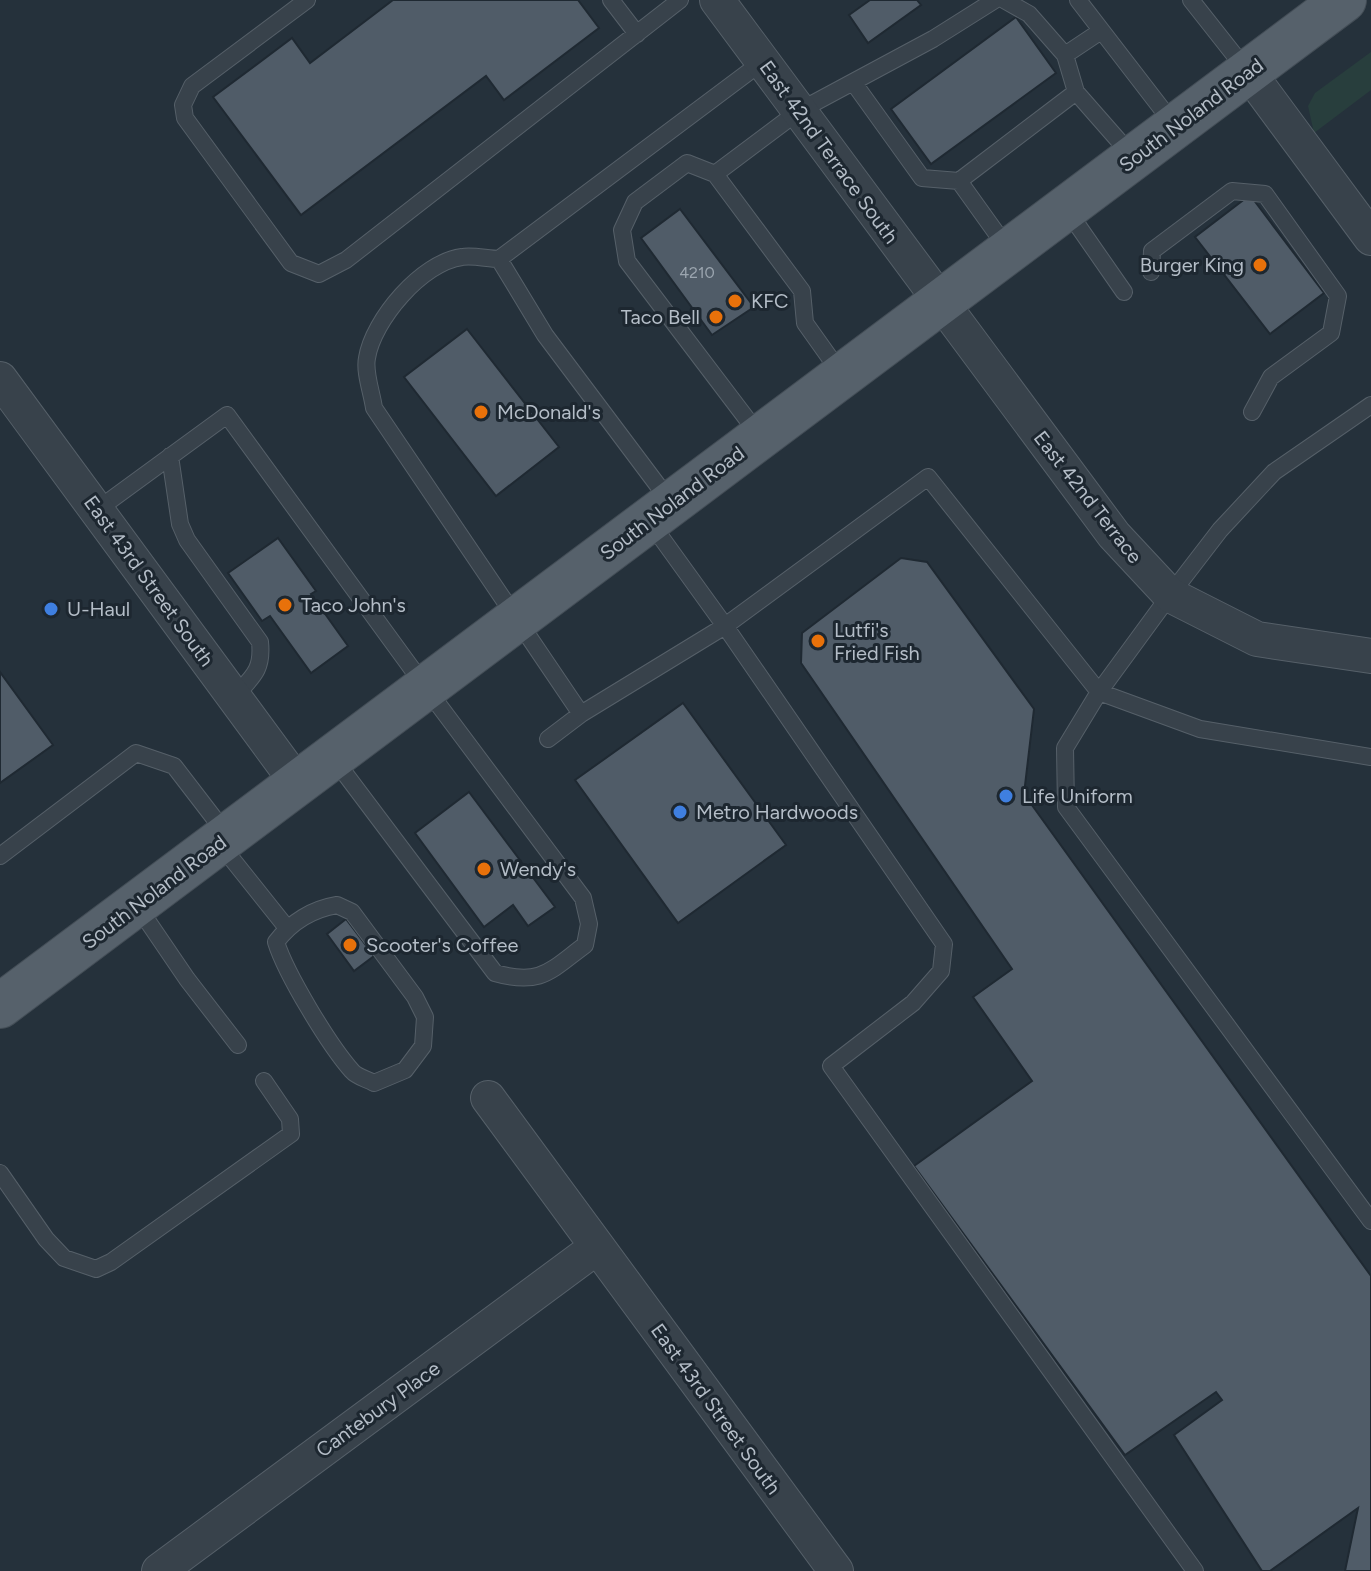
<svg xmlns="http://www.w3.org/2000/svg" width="1371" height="1571" font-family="Figtree,sans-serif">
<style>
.green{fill:#283e3d}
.building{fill:#505c68;stroke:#1f2932;stroke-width:2}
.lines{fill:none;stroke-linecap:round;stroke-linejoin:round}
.lane-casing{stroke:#566069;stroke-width:18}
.street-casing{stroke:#566069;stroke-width:36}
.primary-casing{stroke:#444e57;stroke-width:46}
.lane{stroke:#38424b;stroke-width:16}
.street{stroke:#38424b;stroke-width:34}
.primary{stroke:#56616b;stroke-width:44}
.food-dot{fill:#e8710a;stroke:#1d2730;stroke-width:3}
.shop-dot{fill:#3f7fe0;stroke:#1d2730;stroke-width:3}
.labels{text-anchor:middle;stroke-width:6;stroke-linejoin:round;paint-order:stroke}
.number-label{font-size:16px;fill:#9ba5af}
.street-label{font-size:20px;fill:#b4bdc7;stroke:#1d2730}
.poi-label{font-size:20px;fill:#b4bdc7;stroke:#1d2730;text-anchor:start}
</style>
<rect width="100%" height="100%" fill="#25313b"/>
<path class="green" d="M1371 52V90L1314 133 1308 106 1315 93Z"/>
<path class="building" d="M393 0H578L599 28 504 100 486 76 301 215 213 97 292 38 310 63Z
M870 0H917L921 5 868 43 849 15Z
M1016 17 1056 73 931 164 891 109Z
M1250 195 1324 293 1270 334 1195 237Z
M680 209 754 307 712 335 641 238Z
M467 329 559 447 496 496 404 377Z
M278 538 316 591 311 594 348 646 311 673 270 616 262 621 228 573Z
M901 558 927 562 1034 709 1024 794 1371 1276V1571H1345L1358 1508 1270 1571H1262L1174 1435 1222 1400 1216 1392 1125 1455 914 1166 1032 1081 973 997 1012 969 801 663 802 633Z
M0 672 53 745 0 783Z
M683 703 786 845 678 923 575 780Z
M469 792 555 907 528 926 513 905 484 927 415 833Z
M346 919 374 956 354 971 327 934Z"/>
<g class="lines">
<defs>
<path id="lane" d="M307 0 192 86 183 105 185 118 291 263 319 274 346 260 680 0
M611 0 637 34
M1078 0 1175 126
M1191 0 1247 71
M1065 55 1101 31
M853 82 922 178 959 181 1076 92 1065 55 1029 14 1004 0
M1076 92 1133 157
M715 174 799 111 933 39 995 0
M959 181 1007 248
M1067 210 1124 292
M499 259 762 62
M1151 272 1152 251 1232 191 1265 194 1338 296 1331 333 1271 377 1252 412
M1371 405 1274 472 1220 530 1170 595 1099 692 1065 748 1066 807 1371 1221
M759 435 627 261 622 230 635 202 687 163 715 174 802 291 805 323 842 375
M170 456 180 524 187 540 260 642C263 671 252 677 234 697
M97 510 227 415 426 688 583 898 589 924 585 945C550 971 541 986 495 973L334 759
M650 522 725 626 928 477 1099 692 1200 729 1371 757
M581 714 374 408C372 393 364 372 367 358 373 320 422 262 462 257 473 255 488 259 499 259L545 335 671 503
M548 739 581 714 725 626 944 944 941 971 913 1003 831 1066 1195 1571
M220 844 287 928
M0 856 136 753 174 766 227 835
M337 905 352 912 415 997 425 1017 423 1046 405 1070 374 1083C367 1079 357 1077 352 1071 329 1045 286 974 276 942 291 922 313 909 337 905Z
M138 907 187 979 238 1045
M0 1173 46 1239 64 1258 96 1269 111 1262 291 1134 290 1119 264 1081"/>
<path id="street" d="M717 0 1114 535 1170 595 1257 639 1371 656
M1249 73 1371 238
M0 379 298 784
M488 1098 836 1571
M159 1571 597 1247"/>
<path id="primary" d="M0 1006 1344 0"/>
</defs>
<use href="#lane" class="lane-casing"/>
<use href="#street" class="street-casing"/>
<use href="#primary" class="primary-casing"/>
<use href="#lane" class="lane"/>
<use href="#street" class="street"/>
<use href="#primary" class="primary"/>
</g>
<g class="food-dot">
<circle cx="1260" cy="265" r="8"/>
<circle cx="735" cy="301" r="8"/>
<circle cx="716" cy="317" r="8"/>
<circle cx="481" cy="412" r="8"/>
<circle cx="285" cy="605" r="8"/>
<circle cx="818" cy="641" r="8"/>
<circle cx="484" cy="869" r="8"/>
<circle cx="350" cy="945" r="8"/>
</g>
<g class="shop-dot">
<circle cx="51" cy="609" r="8"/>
<circle cx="1006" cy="796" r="8"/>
<circle cx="680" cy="812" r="8"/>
</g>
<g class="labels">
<g class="number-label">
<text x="697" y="278">4210</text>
</g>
<g class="street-label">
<text transform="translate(1191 115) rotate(-37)" y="7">South Noland Road</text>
<text transform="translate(829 152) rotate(54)" y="7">East 42nd Terrace South</text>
<text transform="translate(1088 497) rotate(52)" y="7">East 42nd Terrace</text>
<text transform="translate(672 503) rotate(-37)" y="7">South Noland Road</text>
<text transform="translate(149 581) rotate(54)" y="7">East 43rd Street South</text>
<text transform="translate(154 892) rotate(-37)" y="7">South Noland Road</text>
<text transform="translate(378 1409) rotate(-36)" y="7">Cantebury Place</text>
<text transform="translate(716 1409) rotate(54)" y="7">East 43rd Street South</text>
</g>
<g class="poi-label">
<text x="1244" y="272" text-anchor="end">Burger King</text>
<text x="751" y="308">KFC</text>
<text x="700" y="324" text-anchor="end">Taco Bell</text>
<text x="497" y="419">McDonald's</text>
<text x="301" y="612">Taco John's</text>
<text x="67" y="616">U-Haul</text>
<text x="834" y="637">Lutfi's<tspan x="834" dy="23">Fried Fish</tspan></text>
<text x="1022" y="803">Life Uniform</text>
<text x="696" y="819">Metro Hardwoods</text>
<text x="500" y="876">Wendy's</text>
<text x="366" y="952">Scooter's Coffee</text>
</g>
</g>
</svg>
